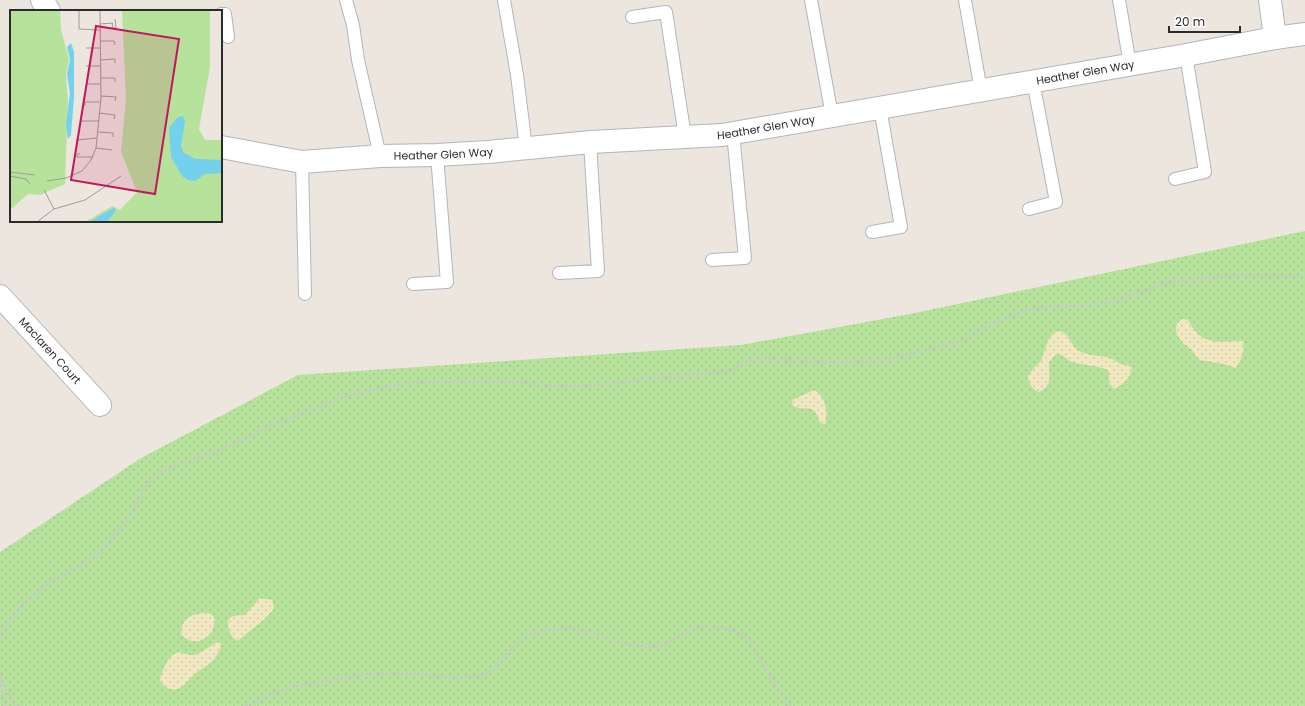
<svg xmlns="http://www.w3.org/2000/svg" width="1305" height="706" font-family="Poppins,sans-serif">
<style>
.grass{fill:url(#grass-dots)}
.sand{fill:url(#sand-dots)}
.lines{fill:none;stroke-linecap:round;stroke-linejoin:round}
.service-casing{stroke:#b1b5bf;stroke-width:14}
.minor-casing{stroke:#b1b5bf;stroke-width:24}
.path{stroke:#c8c8c8;stroke-width:2.5;stroke-dasharray:3 2;stroke-linecap:butt}
.service{stroke:#fff;stroke-width:12}
.minor{stroke:#fff;stroke-width:22}
.labels{text-anchor:middle;stroke-width:3;stroke-linejoin:round;paint-order:stroke}
.street-label{font-size:11px;fill:#2b2b2b;stroke:#fff}
.inset-road{fill:none;stroke:#9f9b96;stroke-width:1}
.view{fill:#c2185b;fill-opacity:0.15;stroke:#c2185b;stroke-width:2}
.inset-edge{fill:none;stroke:#2b2b2b;stroke-width:2}
</style>
<defs>
<pattern id="grass-dots" width="8" height="8" patternUnits="userSpaceOnUse"><rect width="8" height="8" fill="#b7e29c"/><path d="M2 2h.1M6 6h.1" fill="none" stroke="#9ec287" stroke-width="1.8" stroke-linecap="round"/></pattern>
<pattern id="sand-dots" width="8" height="8" patternUnits="userSpaceOnUse"><rect width="8" height="8" fill="#f1e8c2"/><path d="M2 2h.1M6 6h.1" fill="none" stroke="#cfc7a7" stroke-width="1.8" stroke-linecap="round"/></pattern>
</defs>
<rect width="100%" height="100%" fill="#ede6de"/>
<path class="grass" d="M1305 231V706H0V552L141 458 298 375 741 345 915 313Z"/>
<path class="sand" d="M1183 319 1188 320C1201 346 1217 342 1243 341 1245 349 1241 363 1235 368L1224 364 1200 360 1195 355 1192 350 1183 343 1177 335 1176 329 1177 323Z
M1060 331C1069 334 1070 343 1076 349 1086 356 1099 355 1110 358 1116 360 1120 366 1127 365L1132 368C1129 380 1123 384 1114 389L1109 383V371C1097 364 1085 366 1072 362 1065 359 1065 354 1056 354L1049 362C1049 374 1053 386 1039 392 1031 388 1029 384 1028 376L1034 368 1041 361 1048 341 1053 333Z
M814 390C825 395 829 413 825 424L820 423C813 400 808 413 793 406L792 400Z
M260 598 272 600 274 608C265 622 250 629 238 641 229 636 228 629 228 620 233 614 238 616 245 615Z
M208 613 212 615 215 620C214 625 213 632 209 635 200 644 189 643 181 634 183 616 191 614 208 613Z
M219 642 221 645C217 661 208 664 196 673 187 679 182 694 168 688 164 686 162 684 160 680 162 671 170 649 182 653 187 654 189 656 194 655 204 652 210 645 219 642Z"/>
<g class="lines">
<defs>
<path id="service" d="M346 0 353 25 358 60 380 156
M504 0 517 75 526 148
M811 0 832 116
M965 0 981 91
M1119 0 1130 65
M221 14H225L228 37
M632 17 666 12 685 137
M302 162 305 294
M1175 179 1205 172 1186 55
M1029 209 1056 202 1033 81
M872 232 901 227 880 108
M712 260 745 258 733 133
M559 273 598 271 590 143
M413 284 447 282 437 155"/>
<g id="minor">
<path d="M42 0 49 11"/>
<path d="M1270 0 1275 38"/>
<path id="s1" d="M221 147 302 162 380 156 437 155 488 152 591 142 722 135 1186 55 1275 38 1305 34"/>
<path id="s2" d="M0 296 100 405"/>
</g>
</defs>
<use href="#service" class="service-casing"/>
<use href="#minor" class="minor-casing"/>
<path class="path" d="M0 638 10 619 23 604 38 592 49 582 65 574 100 553 111 541 136 506 143 491 152 477 184 462 216 452 255 434 272 425 348 396 400 384 417 383 488 381 549 385 584 386 629 382 655 377H676L727 371 750 361 769 359 833 362 879 361 919 352 966 339 996 322 1024 311 1039 308 1107 303 1120 300 1168 282 1239 275 1305 277
M0 675 13 703 18 706
M0 679 5 706
M245 706 287 688 312 683 374 673H402L457 678 484 675 493 671 510 651 525 636 547 630 572 628 600 635 619 643 644 646 658 647 697 628 711 627 723 628 737 632 749 639 774 684 789 706"/>
<use href="#service" class="service"/>
<use href="#minor" class="minor"/>
</g>
<g class="labels">
<g class="street-label">
<text dy="4" stroke="none"><textPath href="#s1" startOffset="872">Heather Glen Way</textPath></text>
<text dy="4" stroke="none"><textPath href="#s1" startOffset="548">Heather Glen Way</textPath></text>
<text dy="4" stroke="none"><textPath href="#s1" startOffset="224">Heather Glen Way</textPath></text>
<text dy="4" stroke="none"><textPath href="#s2" startOffset="74">Maclaren Court</textPath></text>
</g>
</g>
<g transform="translate(10 10)">
<rect width="212" height="212" fill="#ede6de"/>
<path d="M0 0H50L51 20 59 49 56 64 58 91 55 174 30 185 18 184 0 200ZM112 0H200V57L189 119 195 130H212V212H75L102 196 110 200 127 182 111 142 116 89Z" fill="#b7e29c"/>
<path d="M61 33 64 42V87L61 125 58 129 56 115 60 83 57 64 60 49 57 37ZM173 106 175 111 171 136 174 143 186 149 212 150V163L195 164 185 171 178 170 172 166 161 147 159 118 168 107ZM105 197V202L97 212H79Z" fill="#73d1ed"/>
<path class="inset-road" d="M69 0V19L90 20M102 13 103 18H106L105 9M90 14 103 13M90 31H104L105 35M76 38H90M90 50 105 49V53M76 56H90M91 68H105V72M76 74H91M91 86 106 87 105 91M75 96V92H90M89 103 105 105 104 109M70 111H89M88 122 103 123V127M66 130 87 128M86 138 102 140M70 144H67V147H83M0 162 25 165M0 166 16 169 20 174M37 171 56 168 72 161 81 150 86 138 91 88 90 0M34 180 44 199M27 212 44 199 75 190 111 166"/>
<path class="view" d="M86 16 169 29 145 184 61 170Z"/>
<rect width="212" height="212" class="inset-edge"/>
</g>
<path d="M1169 26v6h71v-6" fill="none" stroke="#2b2b2b" stroke-width="2"/>
<text x="1175" y="26" font-size="12" fill="#2b2b2b" stroke="#ffffff" stroke-width="3" paint-order="stroke">20 m</text>
</svg>
